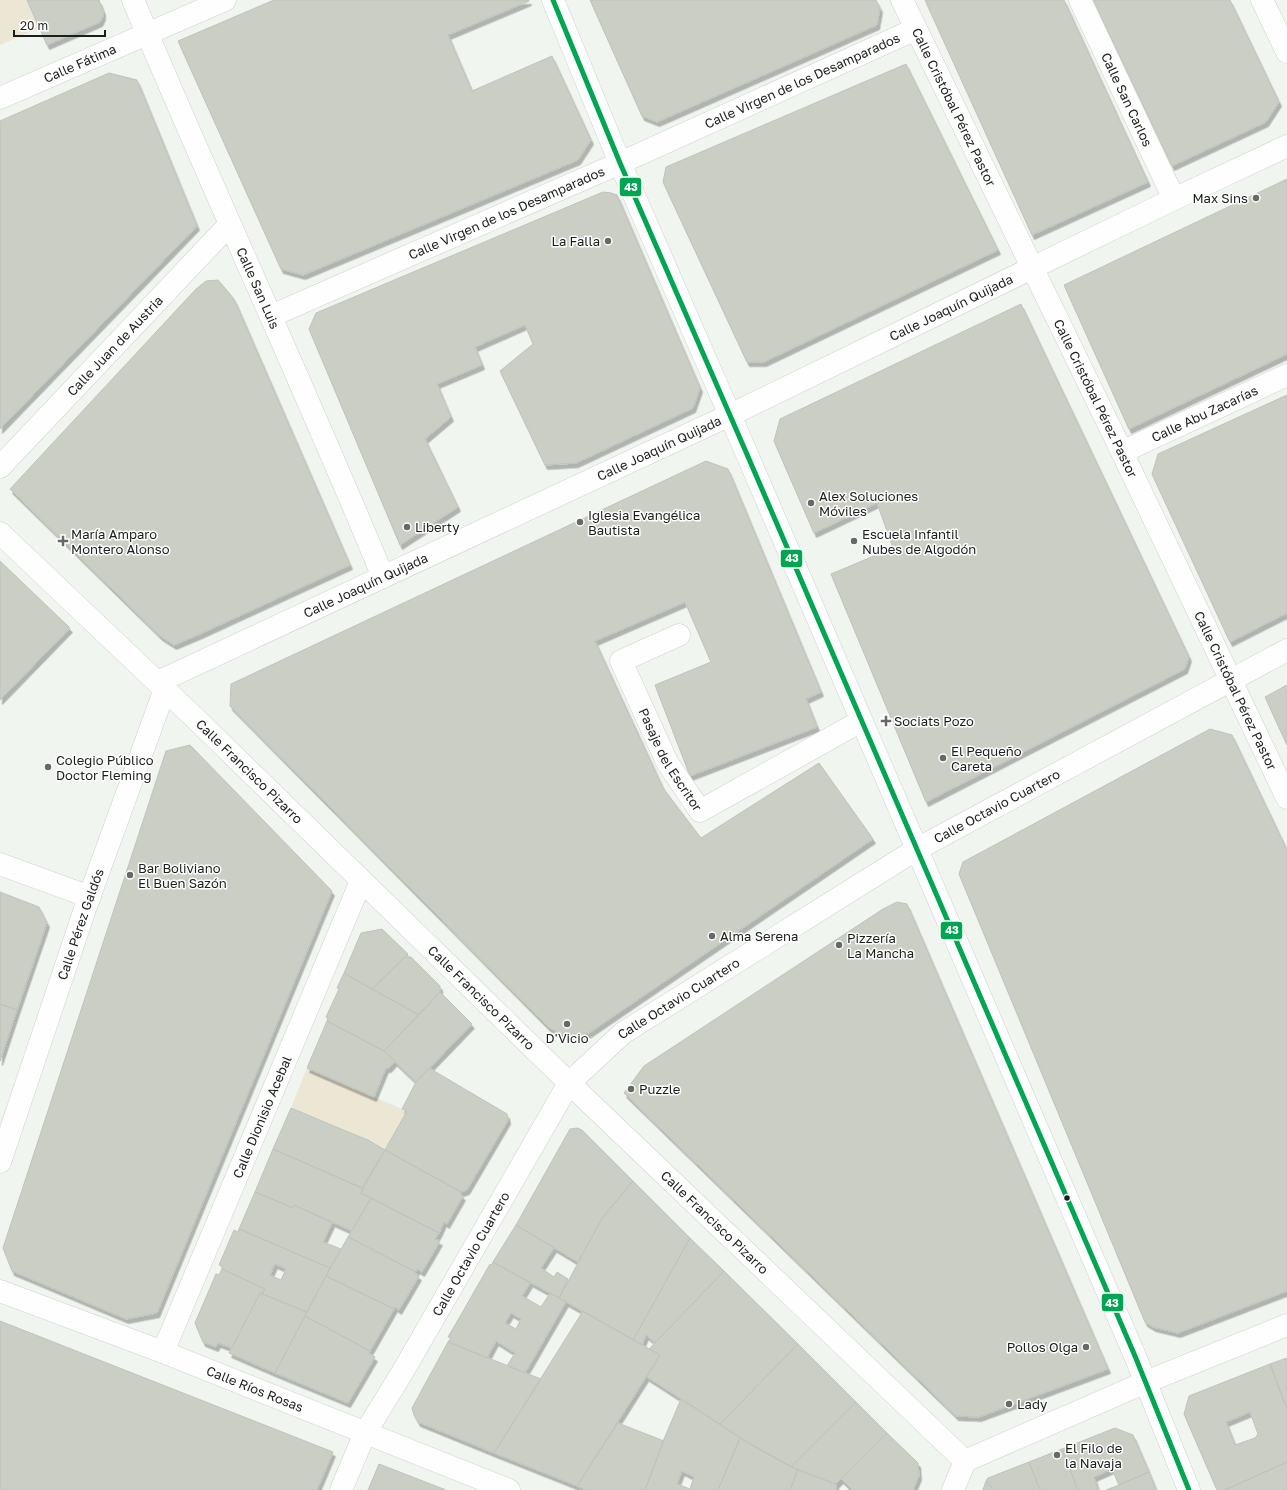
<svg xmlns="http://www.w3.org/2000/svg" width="1287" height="1490" font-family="'Golos Text',sans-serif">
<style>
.green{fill:#ece6d5}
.building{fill:#cbcec4;stroke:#c0c2be;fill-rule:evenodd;filter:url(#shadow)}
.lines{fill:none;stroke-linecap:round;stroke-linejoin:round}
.minor-casing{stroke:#ced2ce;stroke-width:23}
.minor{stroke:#fdfefd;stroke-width:22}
.bus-1-casing{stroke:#fff;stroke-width:8}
.bus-1{stroke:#00a651;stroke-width:5}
.poi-dot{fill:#666966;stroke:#fff;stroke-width:1.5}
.bus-dot{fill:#1b1e1b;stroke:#fff;stroke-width:1.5}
.labels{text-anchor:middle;stroke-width:3;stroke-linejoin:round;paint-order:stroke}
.street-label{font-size:13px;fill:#1b1e1b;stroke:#fff}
.poi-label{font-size:13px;fill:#1b1e1b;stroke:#fff;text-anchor:start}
.line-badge{stroke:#fff;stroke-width:1.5}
.badge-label{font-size:11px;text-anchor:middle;font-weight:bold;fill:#fff}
</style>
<defs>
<filter id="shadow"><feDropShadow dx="2.5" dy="4.5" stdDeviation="0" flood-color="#0004"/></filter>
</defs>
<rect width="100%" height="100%" fill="#f0f5f0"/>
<path class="green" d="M0 0H27L39 28 0 45Z
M307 1068 345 1085 407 1111 385 1150 368 1140 353 1134 291 1108Z"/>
<path class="building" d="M27 0H99L103 11V16L100 22 47 45Z
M274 0H529V1L448 35 472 91 552 56 591 140 578 160 303 275 281 269 178 41Z
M590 0H876L880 8 877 25 657 122 642 116Z
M925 0H1064L1148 182 1032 235Z
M1093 0H1230L1279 102 1266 122 1172 166Z
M906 64 998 250 764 362H747L663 182 666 167Z
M109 73 137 80 197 226 0 429V121Z
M1287 179V354L1129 429 1064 285Z
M603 192 611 193 617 195 700 388 693 408 576 463 545 465 500 371 533 344 525 325 475 347 482 365 437 384 451 417 425 439 458 507 400 545 309 329 316 313Z
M218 280 225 288 234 299 350 565 200 634 174 645 160 636 10 489 196 289 206 281Z
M1021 304 1189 657 1185 669 926 802 831 574 893 548 877 503 814 533 774 441 780 419Z
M1287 395V613L1230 642 1152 474 1158 454Z
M706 461 728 469 821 692 806 699 817 727 690 776 655 685 711 662 685 602 595 641 663 788 701 838 819 763 873 839 589 1033 572 1036 561 1034 548 1027 230 706 231 684Z
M0 561 70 628 0 700Z
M1287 685V745L1265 697Z
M1210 729 1232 735 1287 850V1291L1178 1333 1153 1327 1145 1322 959 874 963 862Z
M190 745 332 891 157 1313 126 1319 12 1271 3 1248 166 751Z
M0 892 39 907 47 923 17 1010 0 1004Z
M897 902 907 904 1108 1369 979 1417 956 1416 624 1093 644 1066 883 909Z
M382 929 408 954 372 989 344 973 361 933Z
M405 957H411L440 986V992L419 1015 372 989Z
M344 973 419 1015 384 1051 327 1021 328 1019 326 1017 339 989 337 988Z
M440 992 472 1024 416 1082 384 1051Z
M0 1004 17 1010 0 1061Z
M327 1021 384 1051 395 1061 389 1068H386L374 1097 307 1068Z
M429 1068 507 1114 508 1120 467 1190 461 1192 385 1150 407 1111 402 1109 416 1082Z
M291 1108 353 1134 368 1140 385 1150 362 1188 273 1149Z
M577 1128 582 1130 633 1181 603 1217 578 1262 516 1225 570 1129Z
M273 1149 362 1188 361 1193 371 1198 352 1231 294 1205 293 1208 255 1192Z
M385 1150 461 1192 460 1194 463 1196 447 1224 444 1222 439 1233 361 1193Z
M633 1181 690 1238 633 1340 559 1298 603 1217Z
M255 1192 293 1208 294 1205 332 1223 323 1242 341 1249 330 1268 239 1229Z
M371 1198 439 1233 435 1239 440 1241 422 1272 417 1269 416 1272 348 1237Z
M516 1225 554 1248 541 1268 554 1277 557 1272 568 1279 559 1298 493 1262Z
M239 1229 330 1268 307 1312 262 1294 265 1289 222 1269 223 1267 219 1265 234 1230 238 1232ZM275 1264 286 1269 281 1280 270 1275Z
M348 1237 416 1272 415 1273 419 1276 399 1310 395 1307 394 1309 326 1276Z
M690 1238 724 1271 655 1343 646 1335 642 1345 633 1340Z
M493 1262 530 1283 522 1296 541 1307 550 1293 566 1302 525 1373 507 1366 515 1353 496 1341 487 1358 448 1342 451 1338 448 1337 462 1313 490 1264 492 1265ZM511 1313 521 1319 516 1329 505 1323Z
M222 1269 265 1289 262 1294 260 1293 232 1348 218 1343 216 1347 203 1342 195 1323 216 1274 219 1275Z
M724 1271 798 1344 720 1424 647 1377 660 1355 649 1349Z
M326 1276 394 1309 370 1351 305 1316Z
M260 1293 307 1312 275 1373 229 1353Z
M583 1311 660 1355 577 1486 494 1453Z
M305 1316 370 1351 369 1353 375 1357 348 1403 275 1373Z
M0 1321 333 1452 317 1490H0Z
M448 1342 541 1379 494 1453 418 1422 414 1415 412 1408Z
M798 1344 856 1402 791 1467 753 1446 720 1424Z
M1287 1358V1409L1270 1364Z
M1270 1364 1287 1409V1462L1225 1490H1217L1184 1414 1189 1396ZM1250 1412 1258 1434 1255 1438 1235 1445 1226 1422Z
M681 1399 740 1438 718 1490H645L664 1439ZM682 1471 694 1477 690 1489 677 1484Z
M856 1402 887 1433 836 1484 791 1467Z
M618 1423 664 1441 645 1490H586L577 1486Z
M1115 1428 1133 1435 1149 1472 1119 1485 1112 1469 1094 1477 1098 1490H1078L1062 1449Z
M887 1433 918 1463 919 1476 913 1490H852L841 1479Z
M740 1438 798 1470 790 1490H718Z
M1062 1449 1078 1490H1040L1029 1462Z
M1029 1462 1040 1490H994L986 1481 988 1478Z
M1287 1462V1490H1225Z
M379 1464 446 1490H368Z
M798 1470 836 1484V1490H790Z
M1149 1472 1156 1490H1106L1119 1485Z
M986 1481 994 1490H983Z"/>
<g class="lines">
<defs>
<g id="minor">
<path id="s1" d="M133 0C214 193 303 383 383 577"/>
<path d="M553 0 620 163 746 452 1135 1356 1189 1490"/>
<path id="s2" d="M902 0 1122 452 1287 798"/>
<path id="s3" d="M1080 0 1174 199"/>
<path d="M1262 0 1287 52"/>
<path id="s4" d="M0 98 225 0"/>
<path id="s5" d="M271 316 620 163 916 29"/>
<path id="s6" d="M1122 452 1287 375"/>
<path id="s7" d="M0 467 229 225"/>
<path id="s8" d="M0 533 197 720 569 1083 965 1461"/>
<path id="s9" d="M679 635 621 661 667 762 700 811 861 721"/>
<path id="s10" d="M158 682 730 415 1174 199 1287 146"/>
<path d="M0 864 90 897"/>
<path id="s11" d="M0 1162 86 906 165 689"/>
<path id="s12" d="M0 1291 163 1352 509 1490"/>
<path id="s13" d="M163 1352 361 881"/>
<path d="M965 1461 1146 1382 1287 1325"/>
<path id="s14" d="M341 1490 365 1433 402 1373 569 1083 623 1033 917 849 1287 650"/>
<path d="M953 1490 965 1461"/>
</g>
</defs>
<use href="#minor" class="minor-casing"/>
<use href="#minor" class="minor"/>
<defs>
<path id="bus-1" d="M553 0 620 163 746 452 1135 1356 1189 1490"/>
</defs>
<use href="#bus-1" class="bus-1-casing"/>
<use href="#bus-1" class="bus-1"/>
</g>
<g class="poi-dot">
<circle cx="1256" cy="198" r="4"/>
<circle cx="608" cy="241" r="4"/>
<circle cx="811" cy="503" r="4"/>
<circle cx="580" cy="522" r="4"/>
<circle cx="407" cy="527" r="4"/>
<path d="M61 535h4v4h4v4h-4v4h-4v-4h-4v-4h4z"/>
<circle cx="854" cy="541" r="4"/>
<path d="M884 715h4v4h4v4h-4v4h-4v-4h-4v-4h4z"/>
<circle cx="943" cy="758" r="4"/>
<circle cx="48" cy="767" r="4"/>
<circle cx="130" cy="875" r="4"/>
<circle cx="712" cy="936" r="4"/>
<circle cx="839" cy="945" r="4"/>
<circle cx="567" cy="1024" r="4"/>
<circle cx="631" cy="1089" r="4"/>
<circle cx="1086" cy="1347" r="4"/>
<circle cx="1009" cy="1404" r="4"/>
<circle cx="1057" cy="1455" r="4"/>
</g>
<circle class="bus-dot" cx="1067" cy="1198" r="3.5"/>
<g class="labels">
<g class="street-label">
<text dy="5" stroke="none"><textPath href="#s4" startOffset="87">Calle Fátima</textPath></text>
<text dy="5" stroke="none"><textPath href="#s5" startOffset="581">Calle Virgen de los Desamparados</textPath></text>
<text dy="5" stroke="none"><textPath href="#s3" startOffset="110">Calle San Carlos</textPath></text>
<text dy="5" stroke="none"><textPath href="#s2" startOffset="119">Calle Cristóbal Pérez Pastor</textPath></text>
<text dy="5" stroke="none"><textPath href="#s5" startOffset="257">Calle Virgen de los Desamparados</textPath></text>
<text dy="5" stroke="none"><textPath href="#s1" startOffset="314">Calle San Luis</textPath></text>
<text dy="5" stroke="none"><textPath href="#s10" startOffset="877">Calle Joaquín Quijada</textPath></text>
<text dy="5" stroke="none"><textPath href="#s7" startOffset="167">Calle Juan de Austria</textPath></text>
<text dy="5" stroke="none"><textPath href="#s2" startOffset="443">Calle Cristóbal Pérez Pastor</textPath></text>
<text dy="5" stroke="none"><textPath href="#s6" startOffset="91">Calle Abu Zacarías</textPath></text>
<text dy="5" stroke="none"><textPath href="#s10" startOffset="553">Calle Joaquín Quijada</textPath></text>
<text dy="5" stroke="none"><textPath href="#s10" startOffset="229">Calle Joaquín Quijada</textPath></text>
<text dy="5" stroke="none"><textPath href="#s2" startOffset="767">Calle Cristóbal Pérez Pastor</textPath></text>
<text dy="5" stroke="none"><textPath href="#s9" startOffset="174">Pasaje del Escritor</textPath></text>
<text dy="5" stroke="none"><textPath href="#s8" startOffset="345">Calle Francisco Pizarro</textPath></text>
<text dy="5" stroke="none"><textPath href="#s14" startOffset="978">Calle Octavio Cuartero</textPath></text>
<text dy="5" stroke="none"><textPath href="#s11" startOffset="251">Calle Pérez Galdós</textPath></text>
<text dy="5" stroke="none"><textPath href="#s8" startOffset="669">Calle Francisco Pizarro</textPath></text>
<text dy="5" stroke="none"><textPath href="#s14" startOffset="606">Calle Octavio Cuartero</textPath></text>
<text dy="5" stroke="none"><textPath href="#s13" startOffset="255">Calle Dionisio Acebal</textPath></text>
<text dy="5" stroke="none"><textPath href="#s8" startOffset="993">Calle Francisco Pizarro</textPath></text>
<text dy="5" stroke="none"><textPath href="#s14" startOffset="270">Calle Octavio Cuartero</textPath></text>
<text dy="5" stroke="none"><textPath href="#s12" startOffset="273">Calle Ríos Rosas</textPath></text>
</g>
<g class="poi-label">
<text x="1248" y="203" text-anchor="end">Max Sins</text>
<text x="600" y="246" text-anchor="end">La Falla</text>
<text x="819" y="501">Alex Soluciones<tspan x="819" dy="15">Móviles</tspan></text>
<text x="588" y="520">Iglesia Evangélica<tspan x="588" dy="15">Bautista</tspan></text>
<text x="415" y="532">Liberty</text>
<text x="71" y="539">María Amparo<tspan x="71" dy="15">Montero Alonso</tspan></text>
<text x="862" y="539">Escuela Infantil<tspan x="862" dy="15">Nubes de Algodón</tspan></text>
<text x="894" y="726">Sociats Pozo</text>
<text x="951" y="756">El Pequeño<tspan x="951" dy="15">Careta</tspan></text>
<text x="56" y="765">Colegio Público<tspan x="56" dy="15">Doctor Fleming</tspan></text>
<text x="138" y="873">Bar Boliviano<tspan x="138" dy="15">El Buen Sazón</tspan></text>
<text x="720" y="941">Alma Serena</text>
<text x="847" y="943">Pizzería<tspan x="847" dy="15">La Mancha</tspan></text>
<text x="567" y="1043" text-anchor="middle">D'Vicio</text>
<text x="639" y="1094">Puzzle</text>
<text x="1078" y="1352" text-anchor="end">Pollos Olga</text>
<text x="1017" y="1409">Lady</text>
<text x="1065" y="1453">El Filo de<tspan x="1065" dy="15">la Navaja</tspan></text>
</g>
</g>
<g class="line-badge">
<rect x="619" y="177" width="23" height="20" rx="4" fill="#00a651"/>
<rect x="780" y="549" width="23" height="19" rx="4" fill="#00a651"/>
<rect x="940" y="921" width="23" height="19" rx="4" fill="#00a651"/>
<rect x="1101" y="1293" width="23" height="19" rx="4" fill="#00a651"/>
</g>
<g class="badge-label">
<text x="631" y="191">43</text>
<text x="792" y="562">43</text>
<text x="952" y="934">43</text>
<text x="1112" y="1307">43</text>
</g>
<path d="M14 30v6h91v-6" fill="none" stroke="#1b1e1b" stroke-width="2"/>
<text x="20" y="30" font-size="12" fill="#1b1e1b" stroke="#ffffff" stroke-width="3" paint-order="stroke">20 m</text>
</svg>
